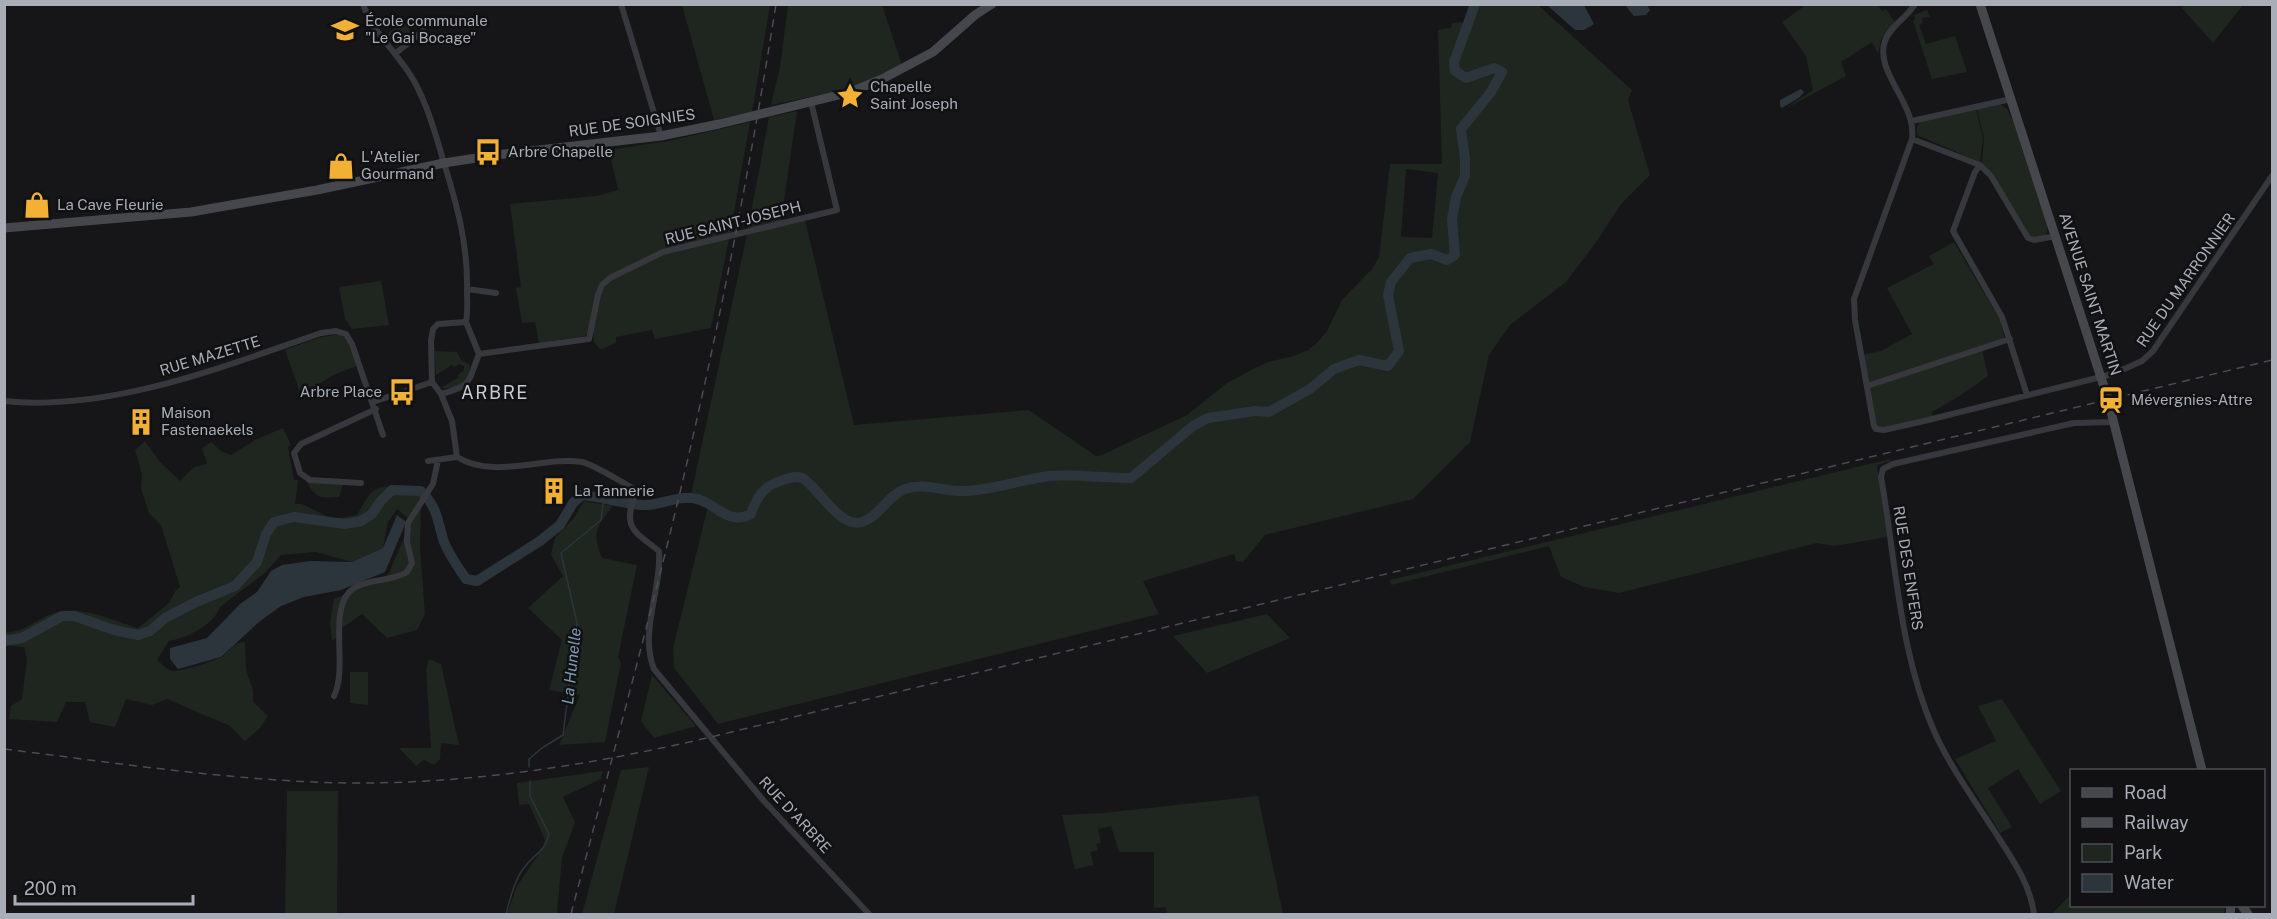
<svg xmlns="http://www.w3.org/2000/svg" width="2277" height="919" font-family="'Public Sans',sans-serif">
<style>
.green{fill:#1e261f;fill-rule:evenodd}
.water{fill:#2c353c}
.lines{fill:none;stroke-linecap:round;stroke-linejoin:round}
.stream{stroke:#2c353c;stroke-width:1.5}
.river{stroke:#2c353c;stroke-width:10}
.street{stroke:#37383d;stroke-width:6}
.secondary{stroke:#45474d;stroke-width:9}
.rail{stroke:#4a4c52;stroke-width:1.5;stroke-dasharray:8 6;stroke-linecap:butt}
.labels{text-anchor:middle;stroke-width:5;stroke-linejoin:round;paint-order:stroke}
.poi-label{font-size:15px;fill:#a8adb8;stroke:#111113;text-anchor:start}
.street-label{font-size:15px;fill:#a8adb8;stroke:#111113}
.water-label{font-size:16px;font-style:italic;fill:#7f9bb3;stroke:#111113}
.quarter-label{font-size:18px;letter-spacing:1.5px;fill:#c9ccd4;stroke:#111113}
</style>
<rect width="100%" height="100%" fill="#161618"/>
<path class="green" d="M1476 4 1538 5 1632 90 1628 100 1650 175 1621 204 1597 241 1566 282 1510 325 1489 355 1470 442 1413 499 1265 535 1243 562 1236 561 1234 554 1143 581 1159 614 718 724 674 668 673 648 709 502 691 495 747 234 805 220 854 425 1029 410 1096 456 1102 455 1187 415 1227 383 1253 369 1268 362 1294 356 1308 350 1317 343 1327 331 1342 300 1372 269 1379 257 1390 164H1442L1438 30 1451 28 1452 23 1465 22 1470 6ZM1406 169 1438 173 1432 238 1401 237ZM1193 425 1131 478C1104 478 1075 473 1048 477 1019 481 980 496 952 490 984 490 1015 480 1047 475 1075 472 1103 476 1131 477L1167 444ZM796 473C818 485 832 518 857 522 839 522 820 496 807 485 803 481 796 479 790 476Z
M2186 4H2240L2242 6 2213 43 2182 8Z
M682 5H770L752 112 714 120Z
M788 5H882L902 65 849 89 771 105 780 67Z
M1806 5H1878L1882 11 1886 9 1895 22 1881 40 1878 54 1872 42 1841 62 1846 76 1783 110 1813 90 1806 56 1782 22Z
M1927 10 1930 17 1921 18 1923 23 1919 25 1926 44 1955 36 1967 72 1932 79 1913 21 1915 20 1914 15Z
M405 19 412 35 397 47 386 35Z
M2000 104 2007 109 2014 123 2048 224 2047 234 2037 238 2028 235 1992 174 1982 163 1984 138 1977 109Z
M1976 109 1983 138 1980 162 1917 135V127L1920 122Z
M797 111 781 221 748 229 769 117Z
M750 122 730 234 667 249 602 281 588 332 585 336 539 343 535 322 522 323 516 288 521 287 510 204 596 196 618 190 609 150 668 141Z
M729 239 711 328 655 339 652 330 616 337V343L602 349 599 348 594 342 593 331 601 292 609 281 660 256Z
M1954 242 2000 320 2005 341 1982 349 1988 376 1961 395 1932 412 1933 419 1876 429 1861 355 1881 351 1912 334 1887 288 1934 264 1929 256Z
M381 281 389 325 352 329 345 319 339 287Z
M341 334 346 338 357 366 333 375 315 387 300 392 285 350 318 338Z
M434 351 457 352 461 360 470 365C469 381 456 391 441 388L459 377 458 375 464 370V366L459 364 454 367 452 365 436 375Z
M283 428 291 445 288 447 294 480H298L295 504H302L333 519 357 515C374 485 372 488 406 485L421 497 420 548 425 614 417 630 387 638 362 614 342 628V633L332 641 330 622 334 599 379 581 389 573 411 521 397 509 388 522 383 548 352 562 316 552 281 555 266 572 220 607C214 625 186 638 169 641L157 660C161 663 167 670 172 671 177 673 217 660 222 657 230 650 234 642 245 642L246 670 253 690V702L268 716 260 728 245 741 230 726 167 699 152 705 126 699 115 727 90 722 85 702H66L57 722 9 719 11 706 22 699 27 659 24 647 5 645 4 633C28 631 32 621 52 614 78 603 113 621 138 628L169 603 176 590 180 587 161 525 149 513 141 488 142 475 135 450 145 441 160 462 180 481 194 467 207 464 202 448 211 442 221 451 231 455 257 439Z
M1890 459 1891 461 1877 465 1887 537 1834 546 1817 543 1619 593 1584 587 1561 577 1549 546 1391 585 1390 580Z
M308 480 343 484 339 497C320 498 316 499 307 482Z
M584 501 613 506C596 527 592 532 602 558L637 565 618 657 621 663 605 742 559 745 580 695 549 690 562 640 528 608 563 576 551 555 555 538 573 519Z
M1267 614 1290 638 1207 673 1173 636Z
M429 659 441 664 459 745 441 743 440 759 434 765 424 760 416 766 399 748H431L426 669Z
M350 672H368V705L350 703Z
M652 675 696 726 654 738 641 721Z
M2002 699 2061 791 2040 804 2018 769 1988 788 2012 827 2000 833 1955 759 1996 741 1978 706Z
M649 767 614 914H582L621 770Z
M603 771 601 779 563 797 575 822 562 858 557 914H507L517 886 544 846 545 840 529 804 519 805 517 783Z
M287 791H338L337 914H285Z
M1258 796 1283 914H1167L1166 907 1154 908V852H1119L1111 826 1098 829 1101 843 1096 844 1098 850 1090 852 1094 865 1075 869 1062 815 1103 813Z
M2071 894 2072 906H2225L2224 914H2052Z"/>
<path class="water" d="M1547 5H1584L1594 24 1584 30H1575Z
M1625 5H1647L1650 10 1646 15 1634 16Z
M1801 89 1804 92 1800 97 1782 108 1780 106V100Z
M397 515 406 522 385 572 341 590 304 597 281 606 259 622 221 657 178 669 170 659V648L207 638 240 604 257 592 271 571 282 565 310 561 352 562 383 548Z"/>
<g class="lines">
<path class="stream" d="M529 767V759L542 748 563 735 577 623 561 553 601 520 604 497
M506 914C510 899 514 882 523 869 534 853 543 855 549 834L530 796V781"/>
<path class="river" d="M4 641 22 638 62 616H74L114 630 138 635 150 631 165 618 196 602 235 586 257 562 266 534 274 522 294 517 345 524 361 521 372 514 380 502 392 490 421 491C438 508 437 520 444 542 449 555 458 567 466 579L477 581 540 541 560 525 573 503 582 495C603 497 627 505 646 505 661 505 676 496 692 498 715 500 726 527 751 514 755 501 763 488 775 483 783 480 793 475 802 478 818 486 839 529 862 522 879 517 888 495 905 489 925 482 944 492 964 491 993 490 1020 480 1049 476 1076 474 1104 478 1131 478L1193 426 1208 418 1255 411 1269 412 1310 389 1334 369 1359 360 1388 366 1399 351 1388 295 1391 282 1410 258 1431 254 1447 260 1455 255 1452 219 1456 197 1465 176V158L1461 129 1491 92 1502 72 1494 68 1466 78 1455 71 1454 62 1475 4"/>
<path class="street" d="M363 4C373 34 399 54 414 81 428 106 436 136 444 163 457 205 468 245 467 289 467 300 468 311 466 322
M621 4 661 136
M1915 4C1907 18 1890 26 1885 41 1874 72 1917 104 1912 139L1854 299 1855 320 1874 426 1876 429 1884 430 1924 421 2113 374 2142 361 2153 351 2272 176
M396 53 423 31
M1912 121 2011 99
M1912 139 1980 165 1991 176 2028 238 2034 240 2056 236
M1980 165 1975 172 1953 231 2002 317 2027 395
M467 289 496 293
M479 354 589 339 598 295 602 285 610 278 663 252 837 210 811 102
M1867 386 2010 339
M441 394C473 386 468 381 479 354L466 322
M4 401C110 412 222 367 321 333L336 331 346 334 352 344 383 435
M373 402 432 382
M457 457C494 480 544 456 582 462 595 465 623 483 636 490 623 528 631 529 659 551 662 589 639 632 654 669L763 800 869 914
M457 457 452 421 441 394 432 382 431 341 433 329 438 324 466 322
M428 461 457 457
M361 483 310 480 300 473 294 453 301 444 376 409
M334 696C349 666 326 606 354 588 371 578 391 582 407 572L412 563 407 542 408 523 433 484 438 460
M2034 914C2030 882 2010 856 1993 829 1973 798 1949 765 1934 731 1899 651 1896 562 1881 477L1883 469 1893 464 2074 423 2114 422"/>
<path class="secondary" d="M1980 4 2107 396 2202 770
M4 228 191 212 317 190 444 163 496 155 661 136 719 124 851 92 882 79 933 52 975 15 992 4
M2242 906 2248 914
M2230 914 2231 906"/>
<path class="rail" d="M4 749C118 763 232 781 347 783 471 784 591 765 711 737L2272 360
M571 914C601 800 632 685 661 570 708 383 746 194 776 4"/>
</g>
<defs>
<symbol id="school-bare" viewBox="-9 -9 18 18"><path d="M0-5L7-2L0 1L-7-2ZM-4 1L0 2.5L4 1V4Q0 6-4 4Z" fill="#f2b134" stroke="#111113" stroke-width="2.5" paint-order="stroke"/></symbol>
<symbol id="sight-bare" viewBox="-9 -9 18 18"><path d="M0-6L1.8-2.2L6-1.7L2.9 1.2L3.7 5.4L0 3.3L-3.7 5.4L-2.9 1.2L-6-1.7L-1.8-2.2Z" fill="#f2b134" stroke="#111113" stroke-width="2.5" paint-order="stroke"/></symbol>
<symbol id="bus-bare" viewBox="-9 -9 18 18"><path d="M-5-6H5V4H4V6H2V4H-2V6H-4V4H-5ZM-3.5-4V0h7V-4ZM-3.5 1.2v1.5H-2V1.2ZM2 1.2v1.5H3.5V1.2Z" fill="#f2b134" stroke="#111113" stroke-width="2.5" paint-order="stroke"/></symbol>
<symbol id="shop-bare" viewBox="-9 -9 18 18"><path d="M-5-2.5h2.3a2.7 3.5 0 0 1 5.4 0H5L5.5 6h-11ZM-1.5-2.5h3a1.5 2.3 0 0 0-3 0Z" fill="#f2b134" stroke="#111113" stroke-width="2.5" paint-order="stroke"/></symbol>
<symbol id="station-bare" viewBox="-9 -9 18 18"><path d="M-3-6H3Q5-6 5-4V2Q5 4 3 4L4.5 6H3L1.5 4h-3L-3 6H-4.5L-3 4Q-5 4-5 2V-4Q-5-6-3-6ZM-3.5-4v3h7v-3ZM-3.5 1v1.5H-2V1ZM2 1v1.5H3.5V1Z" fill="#f2b134" stroke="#111113" stroke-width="2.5" paint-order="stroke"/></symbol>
<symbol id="building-bare" viewBox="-9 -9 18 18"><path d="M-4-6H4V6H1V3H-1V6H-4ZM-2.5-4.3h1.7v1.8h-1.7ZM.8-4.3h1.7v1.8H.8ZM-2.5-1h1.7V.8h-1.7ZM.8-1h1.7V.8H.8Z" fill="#f2b134" stroke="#111113" stroke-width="2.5" paint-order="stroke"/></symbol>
</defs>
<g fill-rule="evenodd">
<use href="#school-bare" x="326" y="11" width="38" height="38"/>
<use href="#sight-bare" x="831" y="77" width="38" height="38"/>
<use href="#bus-bare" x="469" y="133" width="38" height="38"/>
<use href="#shop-bare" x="322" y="147" width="38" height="38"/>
<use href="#shop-bare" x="18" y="186" width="38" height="38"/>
<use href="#bus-bare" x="383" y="373" width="38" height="38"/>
<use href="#station-bare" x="2092" y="381" width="38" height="38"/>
<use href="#building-bare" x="122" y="403" width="38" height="38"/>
<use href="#building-bare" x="535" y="472" width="38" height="38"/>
</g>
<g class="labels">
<g class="poi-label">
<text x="365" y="26">École communale<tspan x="365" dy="17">"Le Gai Bocage"</tspan></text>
<text x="870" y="92">Chapelle<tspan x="870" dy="17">Saint Joseph</tspan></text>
<text x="508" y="157">Arbre Chapelle</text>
<text x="361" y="162">L'Atelier<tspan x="361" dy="17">Gourmand</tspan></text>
<text x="57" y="210">La Cave Fleurie</text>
<text x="382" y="397" text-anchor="end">Arbre Place</text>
<text x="2131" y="405">Mévergnies-Attre</text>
<text x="161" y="418">Maison<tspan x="161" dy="17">Fastenaekels</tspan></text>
<text x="574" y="496">La Tannerie</text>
</g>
<g class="street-label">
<text transform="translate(632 123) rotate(-8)" y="5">RUE DE SOIGNIES</text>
<text transform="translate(733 223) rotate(-14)" y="5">RUE SAINT-JOSEPH</text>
<text transform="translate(2186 280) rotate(-55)" y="5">RUE DU MARRONNIER</text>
<text transform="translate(2090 294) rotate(72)" y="5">AVENUE SAINT MARTIN</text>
<text transform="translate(210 356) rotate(-17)" y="5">RUE MAZETTE</text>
<text transform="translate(1908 568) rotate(81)" y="5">RUE DES ENFERS</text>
<text transform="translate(795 815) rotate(47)" y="5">RUE D'ARBRE</text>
</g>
<g class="water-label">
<text transform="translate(571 666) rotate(-84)" y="6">La Hunelle</text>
</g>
<g class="quarter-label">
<text x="495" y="399">ARBRE</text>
</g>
</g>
<rect width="2277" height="919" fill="none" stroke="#a8adb8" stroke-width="12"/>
<rect x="2070" y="769" width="195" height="138" fill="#111113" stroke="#4d4f55" stroke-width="1.5"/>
<rect x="2082" y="788" width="30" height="9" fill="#45474d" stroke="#4d4f55" stroke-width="1.5"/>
<text x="2124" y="799" font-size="18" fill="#a8adb8">Road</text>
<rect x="2082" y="818" width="30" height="9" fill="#4a4c52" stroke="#4d4f55" stroke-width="1.5"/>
<text x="2124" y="829" font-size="18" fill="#a8adb8">Railway</text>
<rect x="2082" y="844" width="30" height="18" fill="#1e261f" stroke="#4d4f55" stroke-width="1.5"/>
<text x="2124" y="859" font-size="18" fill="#a8adb8">Park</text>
<rect x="2082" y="874" width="30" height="18" fill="#2c353c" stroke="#4d4f55" stroke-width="1.5"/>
<text x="2124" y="889" font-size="18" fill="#a8adb8">Water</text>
<path d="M15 895v9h178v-9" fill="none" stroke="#a8adb8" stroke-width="3"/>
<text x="24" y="895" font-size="18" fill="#a8adb8" stroke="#111113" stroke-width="4.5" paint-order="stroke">200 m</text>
</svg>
